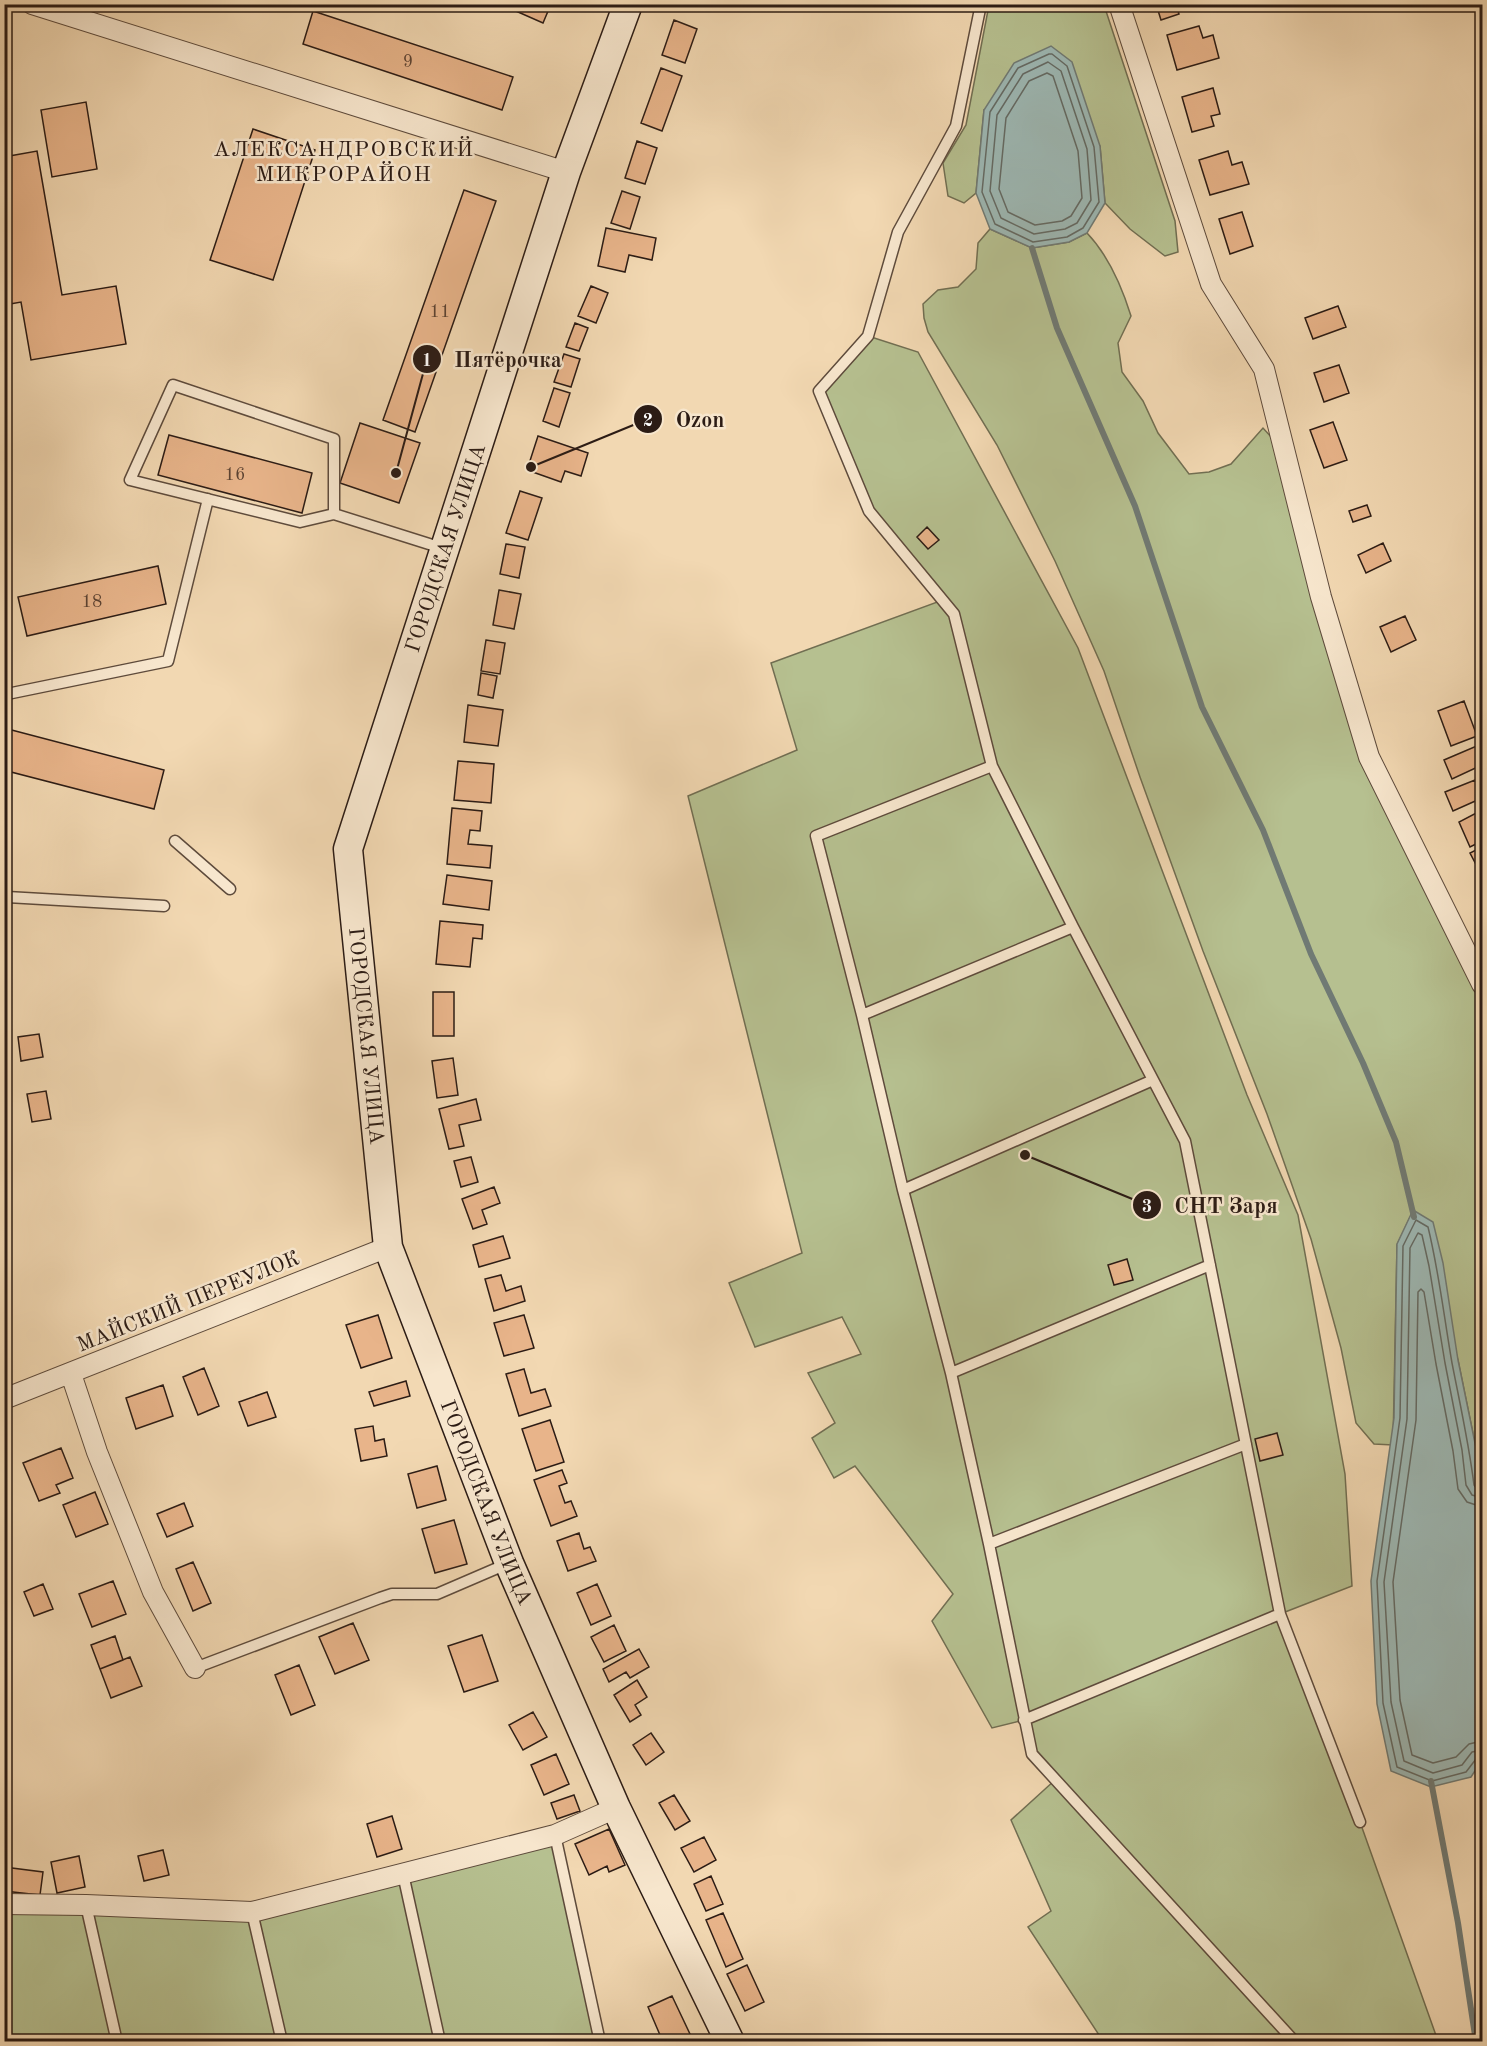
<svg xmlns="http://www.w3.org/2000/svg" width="1487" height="2046" font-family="'Old Standard TT',serif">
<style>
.green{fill:#b6c090;stroke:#716e52;stroke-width:1.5}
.water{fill:#9db8b4;stroke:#707a74;stroke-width:1.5}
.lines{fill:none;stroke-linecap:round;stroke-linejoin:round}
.shore{stroke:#646a64;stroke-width:1.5}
.stream{stroke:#707a74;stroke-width:6}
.building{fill:#e8b48a;stroke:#2c1c15;stroke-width:1.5}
.lane-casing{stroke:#5e4b3c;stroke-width:13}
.street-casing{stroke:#5e4b3c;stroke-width:22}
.secondary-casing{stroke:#2c1c15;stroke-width:31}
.lane{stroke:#f7e6cd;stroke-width:10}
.street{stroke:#f7e6cd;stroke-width:20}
.secondary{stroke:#f7e6cd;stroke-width:28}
.labels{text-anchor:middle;stroke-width:5;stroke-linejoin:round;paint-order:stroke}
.number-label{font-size:18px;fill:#5b4232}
.street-label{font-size:21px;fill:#2c1c15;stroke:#f7e6cd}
.neighbourhood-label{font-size:22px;letter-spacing:1.5px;fill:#2c1c15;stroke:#f7e6cd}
.leader{fill:none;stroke:#2c1c15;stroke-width:2}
.callout-dot{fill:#2c1c15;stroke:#f7e6cd;stroke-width:2}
.mark-label{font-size:18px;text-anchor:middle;font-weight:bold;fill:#fff}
.callout-label{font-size:22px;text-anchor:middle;font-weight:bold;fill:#2c1c15;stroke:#f7e6cd;stroke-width:5;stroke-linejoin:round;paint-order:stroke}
</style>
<rect width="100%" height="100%" fill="#f2d8b2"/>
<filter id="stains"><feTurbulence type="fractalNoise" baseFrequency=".00333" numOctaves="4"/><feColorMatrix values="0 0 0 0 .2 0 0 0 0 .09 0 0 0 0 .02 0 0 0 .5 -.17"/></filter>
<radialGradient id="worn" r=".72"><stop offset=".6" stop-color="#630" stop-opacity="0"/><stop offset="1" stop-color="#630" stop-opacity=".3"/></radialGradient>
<path class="green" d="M989 5H1104L1175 221 1178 252 1165 256 1130 229 1105 203 1100 146 984 110 976 193 964 203 948 196 943 163 966 125Z
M990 229 1032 248 1069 242 1087 233C1108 255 1122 287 1131 316L1118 343 1122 372 1143 401 1158 433 1189 474 1209 472 1231 464 1263 428 1274 440 1360 761 1482 1005V1511L1476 1448 1458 1360 1413 1211 1397 1245 1393 1445 1374 1444 1356 1423 1341 1348 1311 1239 1267 1114 1203 951 1140 777 1104 671 1055 561 997 445 928 332 924 318 923 304 938 290 958 287 976 269 978 243Z
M868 336 918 352 1078 648 1247 1095 1298 1215 1345 1474 1352 1586 1280 1614 1360 1822 1438 2041H1103L1028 1927 1051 1911 1011 1820 1055 1780 1032 1754 1024 1720 992 1728 932 1621 953 1594 855 1466 834 1478 812 1438 835 1423 808 1373 861 1354 842 1317 755 1347 729 1283 802 1253 688 796 797 750 771 663 943 600 869 511 819 391Z
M555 1835 600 2042H5V1904L227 1912Z"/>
<path class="water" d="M1051 46 1072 62 1100 146 1105 203 1087 233 1069 242 1032 248 990 229 976 193 984 110 1014 63Z
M1413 1210 1433 1222 1443 1263 1458 1360 1476 1448 1482 1511V1760L1471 1777 1431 1787 1391 1771 1377 1704 1371 1581 1394 1418 1397 1244Z"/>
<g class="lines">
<path class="shore" d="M1049 54H1052L1067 66 1094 147 1099 202 1083 228 1067 237 1033 242 995 224 982 192 990 112 1018 68Z
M1048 62 1061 71 1087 149 1091 200 1077 223 1065 229 1034 234 1001 218 990 191 997 115 1023 74Z
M1047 73 1053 76 1078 151 1082 198 1071 216 1062 221 1035 225 1008 212 999 189 1006 118 1029 81Z
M1482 1490 1477 1489 1474 1485C1469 1444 1460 1404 1452 1363 1444 1317 1439 1272 1428 1227L1416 1220 1403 1246 1400 1418 1377 1581 1383 1703 1397 1767 1432 1781 1466 1772 1476 1759 1482 1757
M1482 1498 1472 1495 1466 1485 1462 1450 1445 1363 1429 1266 1422 1235 1418 1233 1410 1248 1407 1419 1384 1582 1391 1702 1404 1761 1433 1773 1462 1765 1472 1752 1482 1750
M1482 1507 1467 1502 1458 1489 1453 1451 1436 1364 1424 1292 1421 1289 1418 1292 1416 1420 1393 1582 1400 1700 1412 1755 1433 1763 1456 1757 1469 1744 1482 1741"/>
<path class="stream" d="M1032 248 1057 328 1135 506 1202 707 1263 830 1311 954 1363 1063 1396 1142 1414 1217
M1431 1781 1458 1923 1476 2042"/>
</g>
<path class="building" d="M510 4H551L543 23 509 8Z
M1156 4H1176L1179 14 1161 20Z
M313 11 513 77 502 110 303 44Z
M674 20 697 29 685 63 662 55Z
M1199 26 1203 38 1213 35 1219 58 1177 70 1167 35Z
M661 68 682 76 662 131 641 123Z
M1213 88 1220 114 1211 116 1214 126 1192 132 1182 97Z
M86 102 97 169 52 177 41 110Z
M253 129 315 150 273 280 210 260Z
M637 141 657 148 645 184 625 178Z
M37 151 62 295 116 286 126 344 31 360 21 302 4 305V157Z
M1228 151 1232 165 1242 162 1249 184 1210 195 1199 160Z
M464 190 496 201 415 432 383 420Z
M622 191 640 197 630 229 611 223Z
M1242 212 1253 246 1230 254 1219 219Z
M606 228 656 238 652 260 629 255 625 272 598 266Z
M591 286 608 293 596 323 578 316Z
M1338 306 1346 327 1313 339 1305 318Z
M575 323 588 328 579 351 566 347Z
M564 354 580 359 571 387 554 382Z
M1339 365 1349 393 1324 402 1314 373Z
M554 388 570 393 559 427 543 421Z
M1333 422 1347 460 1324 468 1310 430Z
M360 423 420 443 399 503 340 483Z
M169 435 312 473 302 513 158 475Z
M538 436 588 453 581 476 565 471 561 482 527 470Z
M520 491 542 498 528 540 506 533Z
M1367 505 1371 516 1353 522 1349 511Z
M927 527 939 540 928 549 917 537Z
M1383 543 1391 561 1366 573 1358 555Z
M506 544 525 547 519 578 500 574Z
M158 566 166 604 27 636 18 597Z
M499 590 521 594 514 629 493 625Z
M1405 616 1416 640 1391 652 1380 627Z
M486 640 505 643 500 674 481 671Z
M481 673 497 676 493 698 478 695Z
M1464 701 1477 736 1451 746 1438 711Z
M468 705 503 710 498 746 464 742Z
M4 728 164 770 154 809 7 771 4 782Z
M1479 745 1482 754V765L1452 779 1444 760Z
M458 761 494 764 491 803 454 800Z
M1475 780 1482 798 1453 811 1445 792Z
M452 808 482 811 480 831 470 830 468 844 492 846 490 868 447 864Z
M1482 810V841L1470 847 1459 822Z
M1482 847V871L1480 872 1470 853Z
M447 875 492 881 489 910 443 904Z
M440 921 483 925 482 939 473 938 470 967 436 964Z
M433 992H454V1036H433Z
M39 1034 43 1057 21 1061 18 1037Z
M453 1058 458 1095 437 1098 432 1061Z
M46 1091 51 1119 32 1122 27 1094Z
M476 1099 481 1120 459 1125 464 1146 449 1149 439 1109Z
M471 1157 478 1182 461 1187 454 1161Z
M494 1187 500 1203 482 1210 487 1224 473 1229 462 1199Z
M503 1236 510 1258 479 1267 473 1245Z
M1127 1259 1133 1280 1114 1285 1108 1265Z
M501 1275 506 1291 521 1286 525 1301 494 1311 485 1279Z
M378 1315 392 1358 361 1368 346 1325Z
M524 1315 534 1348 504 1356 494 1323Z
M204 1368 219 1406 198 1415 183 1377Z
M524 1369 531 1393 545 1389 551 1406 519 1416 506 1374Z
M406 1381 410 1396 374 1406 369 1392Z
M163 1385 173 1416 136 1429 126 1398Z
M267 1392 276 1417 248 1426 239 1402Z
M550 1420 564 1462 536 1471 522 1429Z
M373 1426 375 1441 384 1439 387 1456 361 1461 355 1429Z
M1277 1433 1283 1455 1260 1461 1255 1439Z
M61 1448 73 1478 56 1485 60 1493 39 1501 23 1463Z
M437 1466 446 1500 417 1508 408 1474Z
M562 1470 567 1483 559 1486 565 1503 571 1501 577 1516 551 1526 534 1480Z
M95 1492 108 1524 76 1537 63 1505Z
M184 1503 193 1526 167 1537 157 1514Z
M454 1520 467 1564 435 1573 422 1529Z
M579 1533 584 1549 590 1547 596 1561 568 1571 557 1541Z
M193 1562 211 1603 193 1611 176 1569Z
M113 1581 126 1614 92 1627 79 1594Z
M43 1584 53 1609 34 1616 24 1592Z
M597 1584 611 1616 591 1625 577 1593Z
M353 1623 369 1660 335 1674 319 1637Z
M614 1625 626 1651 604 1662 591 1637Z
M482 1635 498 1681 464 1692 448 1646Z
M115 1636 123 1660 100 1669 91 1645Z
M639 1649 649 1667 630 1678 626 1672 609 1682 603 1669Z
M130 1657 142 1686 111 1698 100 1669Z
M299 1665 315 1705 291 1715 275 1675Z
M637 1680 647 1697 635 1705 641 1715 630 1722 614 1695Z
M533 1712 547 1737 523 1750 509 1725Z
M651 1733 664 1752 646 1765 633 1745Z
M556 1754 569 1784 544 1795 531 1765Z
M574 1795 580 1811 557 1819 551 1803Z
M674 1795 690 1821 675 1830 659 1803Z
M392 1816 402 1849 377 1857 367 1824Z
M609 1829 625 1865 609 1872 607 1866 589 1875 575 1844Z
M704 1837 716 1860 694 1872 681 1848Z
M163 1850 169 1875 144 1881 138 1856Z
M79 1856 85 1887 57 1893 51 1862Z
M4 1867 43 1872 40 1895 4 1891Z
M711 1876 723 1904 706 1911 694 1884Z
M723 1913 743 1959 726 1967 706 1920Z
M747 1965 764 2002 745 2011 727 1974Z
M672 1996 690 2034 675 2042H663L648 2007Z"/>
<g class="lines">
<defs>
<path id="lane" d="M981 4 956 126 898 232 868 336 819 391 869 511 954 614 992 766 1073 927 1185 1141 1280 1614 1360 1822
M334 514V439L173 385 130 480 300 522 334 514 445 549
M12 693 168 661 208 499
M992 766 816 836 862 1015 903 1190 951 1373 989 1544 1032 1754 1295 2042
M175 841 230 889
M7 897 164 906
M862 1015 1073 927
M903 1190 1153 1080
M951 1373 1210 1265
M989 1544 1246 1444
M195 1668 380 1598 392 1594H437L509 1563
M1024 1720 1280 1614
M555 1835 600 2042
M403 1874 440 2042
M86 1905 117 2042
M252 1912 282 2042"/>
<path id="street" d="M32 4 566 172
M1119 4 1211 284 1264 369 1321 597 1369 757 1482 984
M71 1374 97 1452 153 1592 195 1668
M4 1399 388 1247
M4 1904 86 1905 252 1912 555 1835 616 1808"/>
<g id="secondary">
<path id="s1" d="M628 4 566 172 348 849 388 1247 509 1563 616 1808 730 2042"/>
</g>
</defs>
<use href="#lane" class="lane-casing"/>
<use href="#street" class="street-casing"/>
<use href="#secondary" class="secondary-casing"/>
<use href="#lane" class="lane"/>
<use href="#street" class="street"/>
<use href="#secondary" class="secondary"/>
</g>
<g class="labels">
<g class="number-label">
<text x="408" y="67">9</text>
<text x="440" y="317">11</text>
<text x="235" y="480">16</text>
<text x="92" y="607">18</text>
</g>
<g class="street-label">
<text transform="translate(445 548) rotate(-72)" y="7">ГОРОДСКАЯ УЛИЦА</text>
<text dy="7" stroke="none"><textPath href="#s1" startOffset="1078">ГОРОДСКАЯ УЛИЦА</textPath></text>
<text transform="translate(188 1301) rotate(-22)" y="7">МАЙСКИЙ ПЕРЕУЛОК</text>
<text dy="7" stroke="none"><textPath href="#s1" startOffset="1564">ГОРОДСКАЯ УЛИЦА</textPath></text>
</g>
<g class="neighbourhood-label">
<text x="344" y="156">АЛЕКСАНДРОВСКИЙ<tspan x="344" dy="25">МИКРОРАЙОН</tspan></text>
</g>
</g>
<path class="leader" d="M396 473L427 359M531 467L648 419M1025 1155L1147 1205"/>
<g class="callout-dot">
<circle cx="396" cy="473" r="6"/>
<circle cx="531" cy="467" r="6"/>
<circle cx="1025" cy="1155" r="6"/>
<circle cx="427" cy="359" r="15"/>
<circle cx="648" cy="419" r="15"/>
<circle cx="1147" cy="1205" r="15"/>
</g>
<g class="mark-label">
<text x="427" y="366">1</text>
<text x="648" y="426">2</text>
<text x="1147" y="1212">3</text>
</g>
<g class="callout-label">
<text x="508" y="367">Пятёрочка</text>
<text x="700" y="427">Ozon</text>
<text x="1226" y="1213">СНТ Заря</text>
</g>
<rect width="1487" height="2046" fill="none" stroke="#f2d8b2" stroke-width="24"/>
<rect x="6" y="6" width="1475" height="2034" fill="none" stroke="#2c1c15" stroke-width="3"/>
<rect x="12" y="12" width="1463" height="2022" fill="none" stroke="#2c1c15" stroke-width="1.5"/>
<rect width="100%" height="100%" filter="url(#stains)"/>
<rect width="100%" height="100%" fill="url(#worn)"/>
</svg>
